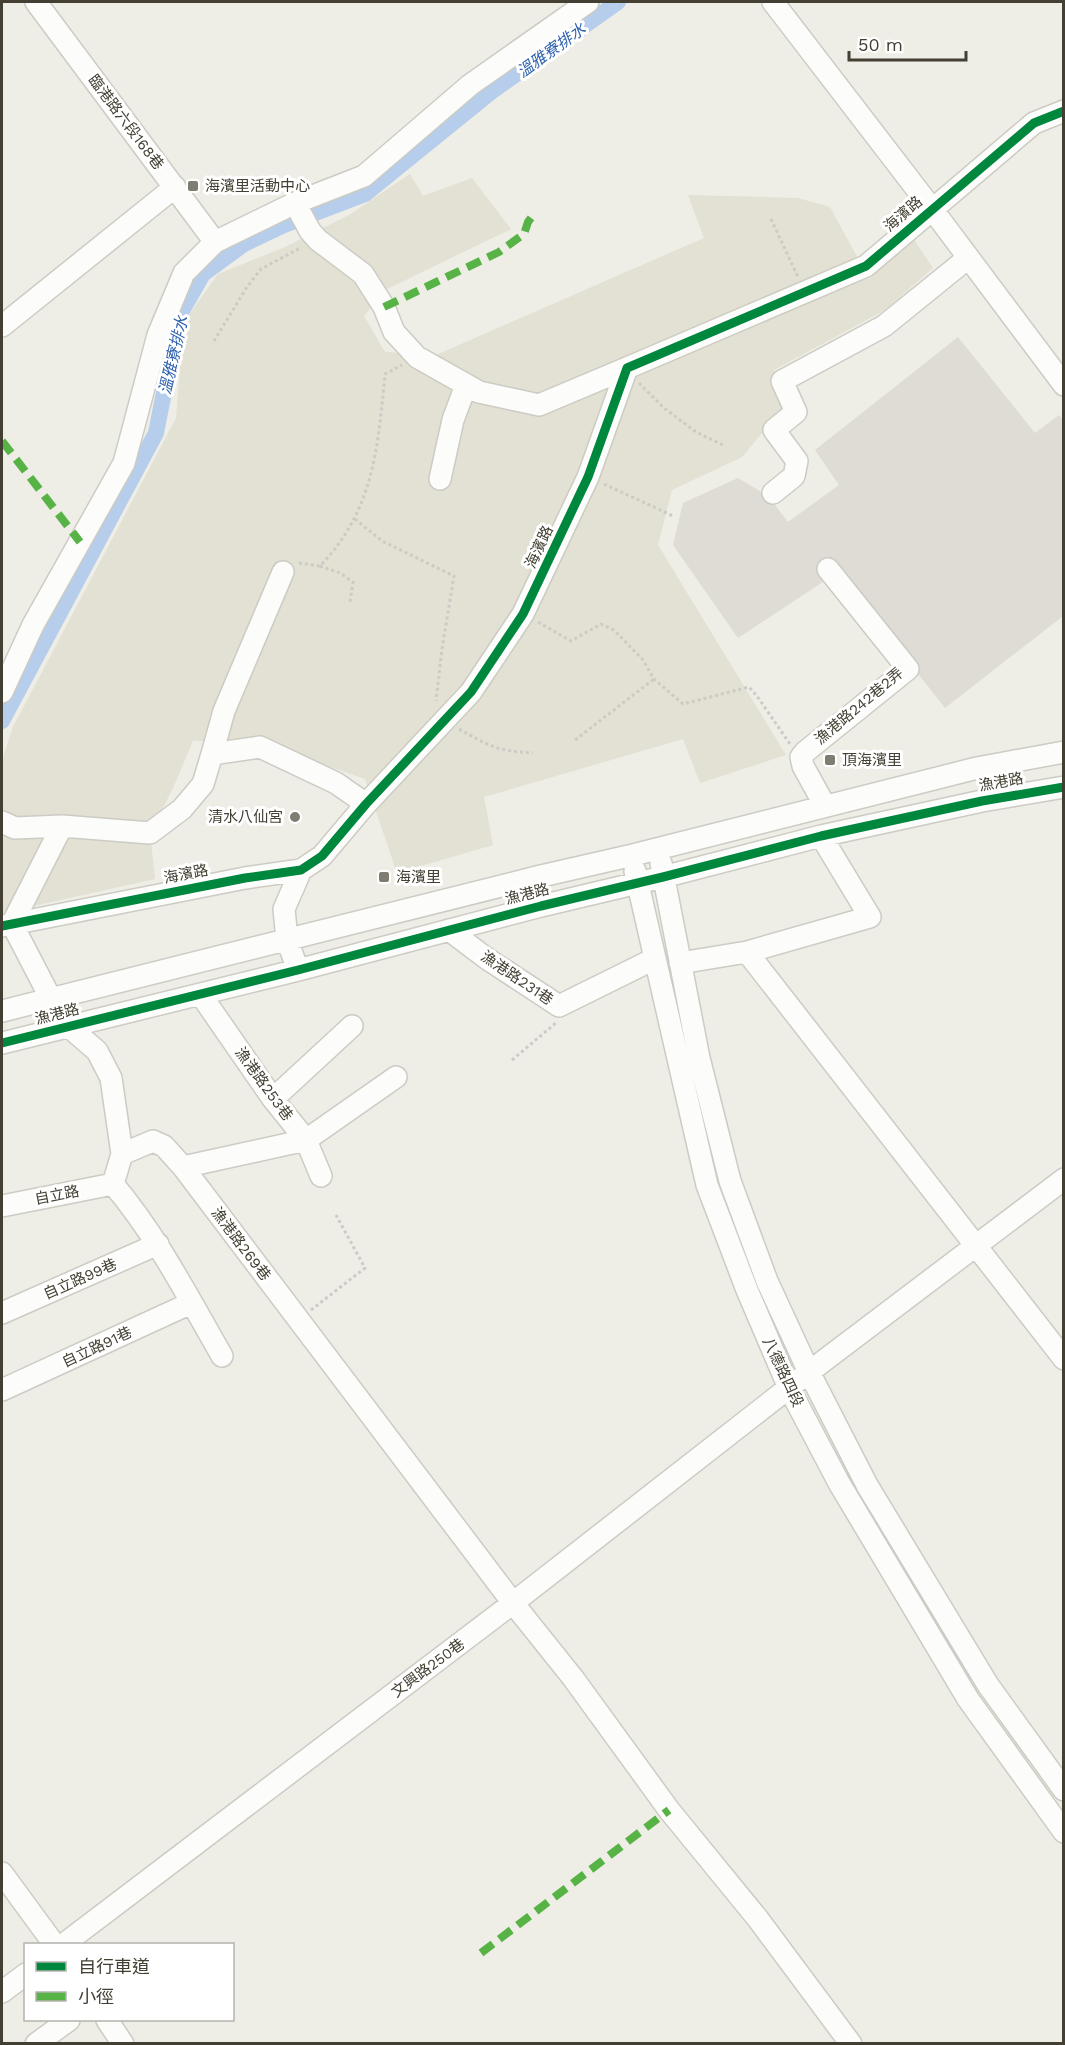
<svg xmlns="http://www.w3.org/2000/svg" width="1065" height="2045" font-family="'Work Sans','Noto Sans TC',sans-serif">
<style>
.residential{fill:#e2e1d3}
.industrial{fill:#dedcd4}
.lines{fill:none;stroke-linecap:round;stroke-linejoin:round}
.canal{stroke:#b6ceec;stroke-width:16}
.minor-casing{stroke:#cccbc4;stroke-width:24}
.path{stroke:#cccbc5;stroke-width:3;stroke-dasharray:3 3;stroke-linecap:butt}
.minor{stroke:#fcfcfb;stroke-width:21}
.quiet{stroke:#57b346;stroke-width:8;stroke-dasharray:15 8;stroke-linecap:butt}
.cycleway-casing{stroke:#fff;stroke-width:13}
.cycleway{stroke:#00873e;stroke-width:9}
.poi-dot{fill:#7f7d72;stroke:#fff;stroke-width:2}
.labels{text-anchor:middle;stroke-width:6;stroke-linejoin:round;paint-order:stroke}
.street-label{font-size:15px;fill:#434033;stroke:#fff}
.poi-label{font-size:15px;fill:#434033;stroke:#fff;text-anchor:start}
.water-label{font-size:16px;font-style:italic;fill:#2e61ae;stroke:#fff}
</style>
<rect width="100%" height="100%" fill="#eeede6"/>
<path class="residential" d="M410 174 423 196 472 178 511 229 385 290 364 316 385 352 436 355 704 238 688 195 798 198 830 207 869 279 912 237 933 268 885 310 774 370 787 403 742 457 672 490 658 545 786 755 700 783 683 739 484 797 493 845 397 873 365 779 258 741H193L173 788 150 833 155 879 2 913V761L13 727 176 418 184 322 218 274 285 247 349 215Z"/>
<path class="industrial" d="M958 337 1035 433 1059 415 1063 420V616L945 708 838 572 738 638 673 545 683 503 738 478 768 496 788 522 839 485 815 450Z"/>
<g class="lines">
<path class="canal" d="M2 721 156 433 179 316 203 274 244 244 284 225 365 194 491 92 618 2"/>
<defs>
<path id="minor" d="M36 2 215 242
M773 2 932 209 1064 385
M295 203 310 231 318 240 363 274 384 307 394 332 417 357 479 392 539 405 627 368
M2 326 175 187
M440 479 453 420 466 385
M773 493 794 476 797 461 774 430 796 412 782 381 884 326 968 258
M2 692 33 625 124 463 158 335 184 273 215 242 295 203 364 176 470 85 588 2
M212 754 224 711 283 572
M825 806 803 766 801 757 805 752 908 669 828 569
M2 822 15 828 62 826 150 833 182 809 203 784 212 754 260 747 336 783 366 804
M661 863 699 1058 730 1181 767 1281 809 1372 867 1485 988 1685 1064 1790
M635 871 707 1185 747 1290 789 1388 839 1483 968 1699 1064 1832
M12 924 51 999 68 1026 97 1051 111 1078 122 1154 113 1184
M12 924 62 826
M2 926 245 878 301 870 322 856 366 804 471 692 523 614 588 477 627 368 866 266 1034 123 1064 111
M449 930 486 958 559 1006 654 959
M747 952 1064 1359
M680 963 747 952 870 917 821 836
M298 970 287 940 284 909 301 870
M201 995 273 1099 306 1140 321 1176
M2 1011 537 877 633 855 977 768 1064 752
M2 1043 298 970 541 906 663 877 821 836 982 801 1064 787
M273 1099 352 1026
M122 1154 153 1141 164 1146 183 1167 513 1603 573 1678 669 1810 758 1919 851 2044
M183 1167 306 1140 396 1077
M113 1184C157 1236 188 1297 222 1356
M2 1206 113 1184
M2 1313 158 1244
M2 1390 191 1303
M2 1873 54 1944
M64 1944 513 1603 809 1372 1064 1179
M2 1992 26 1974
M107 2020 123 2044
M36 2044 69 2020"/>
</defs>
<use href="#minor" class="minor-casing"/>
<path class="path" d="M771 219 798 277
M214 341 247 287 261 269 300 248
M639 383 664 408 696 432 723 445
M604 484 673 516
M355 519 382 541 454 576 442 649 436 701
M299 563 320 566C374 510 378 447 385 374L402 365
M320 566 340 573 353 582 350 602
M538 622 571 641 601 624 614 630 643 660 654 679 683 704 749 687 757 696 790 744
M459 729C489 746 497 751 533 753
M575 740 654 679
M512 1060 557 1022
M311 1310 365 1268 336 1215"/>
<use href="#minor" class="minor"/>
<path class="quiet" d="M384 307 499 252 524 234 528 222 534 214
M2 441 80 542
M481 1953 669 1810"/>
<defs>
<path id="cycleway" d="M2 926 245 878 301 870 322 856 366 804 471 692 523 614 588 477 627 368 866 266 1034 123 1064 111
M2 1043 298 970 541 906 663 877 821 836 982 801 1064 787"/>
</defs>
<use href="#cycleway" class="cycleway-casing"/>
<use href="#cycleway" class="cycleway"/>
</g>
<g class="poi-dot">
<rect x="187" y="180" width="12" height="12" rx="3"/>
<rect x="824" y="754" width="12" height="12" rx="3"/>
<circle cx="295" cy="817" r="6"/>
<rect x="378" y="871" width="12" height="12" rx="3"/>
</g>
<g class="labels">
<g class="street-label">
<text transform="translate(126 122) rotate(53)" y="5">臨港路六段168巷</text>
<text transform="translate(903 214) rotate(-41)" y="5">海濱路</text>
<text transform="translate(539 547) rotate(-65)" y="5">海濱路</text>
<text transform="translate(859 706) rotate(-40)" y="5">漁港路242巷2弄</text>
<text transform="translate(1001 782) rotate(-10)" y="5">漁港路</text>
<text transform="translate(186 874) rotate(-11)" y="5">海濱路</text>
<text transform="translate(527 894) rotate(-14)" y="5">漁港路</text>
<text transform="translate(517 978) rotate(34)" y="5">漁港路231巷</text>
<text transform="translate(57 1014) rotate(-14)" y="5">漁港路</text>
<text transform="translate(264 1084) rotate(54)" y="5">漁港路253巷</text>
<text transform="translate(57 1195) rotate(-11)" y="5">自立路</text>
<text transform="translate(241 1244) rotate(53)" y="5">漁港路269巷</text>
<text transform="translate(80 1279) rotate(-24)" y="5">自立路99巷</text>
<text transform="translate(97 1347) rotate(-25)" y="5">自立路91巷</text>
<text transform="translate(783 1372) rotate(65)" y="5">八德路四段</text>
<text transform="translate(428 1668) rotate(-37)" y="5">文興路250巷</text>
</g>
<g class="poi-label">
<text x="205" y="191">海濱里活動中心</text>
<text x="842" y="765">頂海濱里</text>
<text x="283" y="822" text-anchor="end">清水八仙宮</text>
<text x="396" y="882">海濱里</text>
</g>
<g class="water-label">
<text transform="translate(551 50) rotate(-36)" y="6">溫雅寮排水</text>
<text transform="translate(173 355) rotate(-77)" y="6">溫雅寮排水</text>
</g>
</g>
<rect width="1065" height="2045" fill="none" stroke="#434033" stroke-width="6"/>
<rect x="24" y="1943" width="210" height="78" fill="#ffffff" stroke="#b4b3ad" stroke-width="1.5"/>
<rect x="36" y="1962" width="30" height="9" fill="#00873e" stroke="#b4b3ad" stroke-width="1.5"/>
<text x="78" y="1973" font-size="18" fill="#434033">自行車道</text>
<rect x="36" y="1992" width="30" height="9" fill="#57b346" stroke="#b4b3ad" stroke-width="1.5"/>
<text x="78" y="2003" font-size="18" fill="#434033">小徑</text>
<path d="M849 51v9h117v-9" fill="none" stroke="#434033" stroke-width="3"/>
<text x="858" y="51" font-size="18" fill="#434033" stroke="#ffffff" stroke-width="4.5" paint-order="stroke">50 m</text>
</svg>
